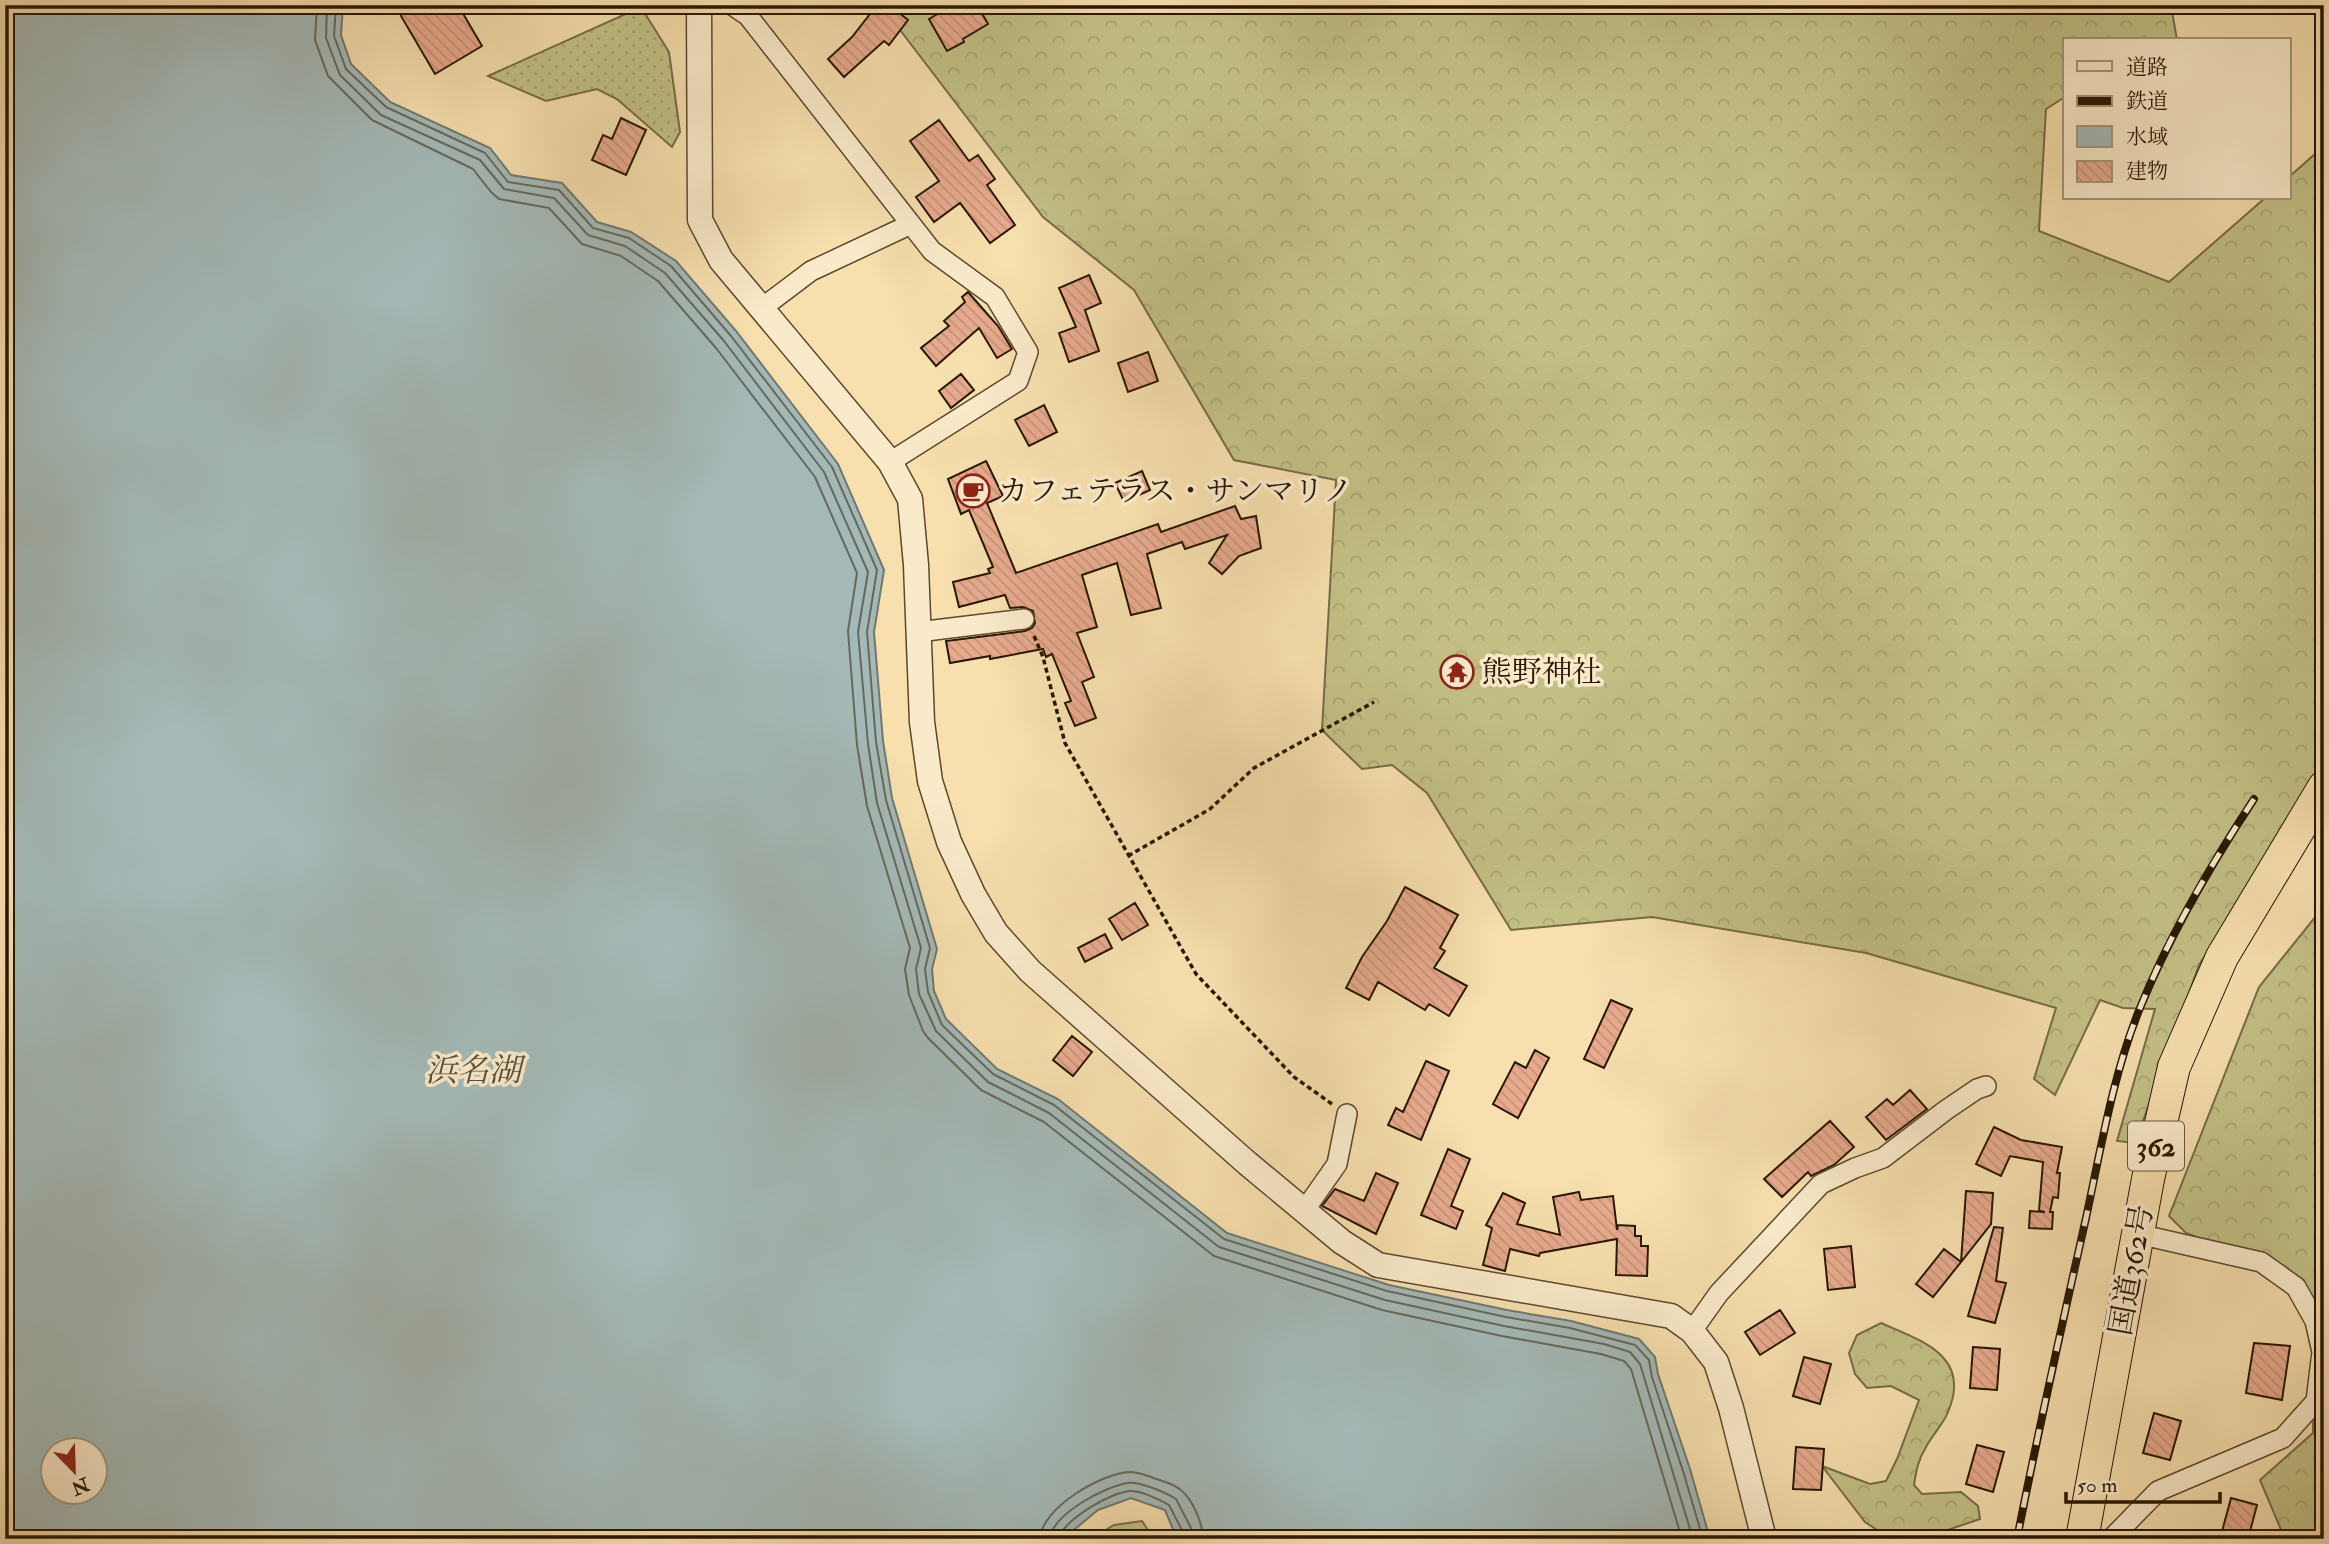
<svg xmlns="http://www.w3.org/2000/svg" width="2329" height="1544" font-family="'IM FELL Double Pica','Noto Serif JP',serif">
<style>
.grass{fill:url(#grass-dots);stroke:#766c44;stroke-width:2}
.forest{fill:url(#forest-crowns);stroke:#766c44;stroke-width:2}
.water{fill:#a4b9b7;stroke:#72786e;stroke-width:2;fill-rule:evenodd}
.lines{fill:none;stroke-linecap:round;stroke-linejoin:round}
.shore{stroke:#66685c;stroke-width:2}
.building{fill:url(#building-back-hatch);stroke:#281701;stroke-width:2}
.minor-casing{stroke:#5c492c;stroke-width:22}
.tertiary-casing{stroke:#5c492c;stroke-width:27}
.trunk-casing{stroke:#281701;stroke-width:34}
.path{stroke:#281701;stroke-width:3.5;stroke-dasharray:5 3.5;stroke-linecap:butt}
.minor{stroke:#faeaca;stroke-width:19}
.tertiary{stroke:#faeaca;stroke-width:24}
.trunk{stroke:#f7dfae;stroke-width:32}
.rail-casing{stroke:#281701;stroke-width:8}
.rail{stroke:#faeaca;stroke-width:5;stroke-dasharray:16;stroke-linecap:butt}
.labels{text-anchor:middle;stroke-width:7;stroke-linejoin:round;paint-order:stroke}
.shield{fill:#faeaca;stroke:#67563d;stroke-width:2}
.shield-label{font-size:28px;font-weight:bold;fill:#281701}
.poi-label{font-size:30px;fill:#281701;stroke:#faeaca;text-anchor:start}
.street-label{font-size:30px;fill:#281701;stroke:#faeaca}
.water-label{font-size:32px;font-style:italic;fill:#535041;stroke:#faeaca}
</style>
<defs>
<pattern id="grass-dots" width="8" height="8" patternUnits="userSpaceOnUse" patternTransform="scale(1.75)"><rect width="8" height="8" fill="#c3c086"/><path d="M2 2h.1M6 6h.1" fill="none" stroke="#a8a472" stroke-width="1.8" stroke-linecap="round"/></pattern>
<pattern id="forest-crowns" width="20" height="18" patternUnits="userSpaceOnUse" patternTransform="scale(1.75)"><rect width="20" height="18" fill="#c3c086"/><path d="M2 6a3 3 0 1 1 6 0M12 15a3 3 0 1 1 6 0" fill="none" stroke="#a8a472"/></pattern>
<pattern id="building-back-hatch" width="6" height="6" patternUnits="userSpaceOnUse" patternTransform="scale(1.75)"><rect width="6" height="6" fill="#e7aa8d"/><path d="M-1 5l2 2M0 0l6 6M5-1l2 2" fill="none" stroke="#c69278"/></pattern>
</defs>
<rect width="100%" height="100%" fill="#f7dfae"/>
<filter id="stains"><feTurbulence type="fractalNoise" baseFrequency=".00286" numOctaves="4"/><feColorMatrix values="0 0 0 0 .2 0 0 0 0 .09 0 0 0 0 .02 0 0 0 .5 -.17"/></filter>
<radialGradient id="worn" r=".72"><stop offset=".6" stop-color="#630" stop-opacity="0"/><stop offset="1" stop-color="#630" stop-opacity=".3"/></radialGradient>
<path class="grass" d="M641 7 669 52 680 132 672 147 617 99 597 89 546 101 488 76Z"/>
<path class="forest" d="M881 5H2171L2177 40H2065V97L2046 109 2039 231 2169 282 2265 198H2289V177L2324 146V764L2199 965 2135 1143 2117 1141 2155 1009 2123 1008 2100 1000 2055 1095 2034 1079 2056 1008 1866 953 1652 917 1511 930 1427 793 1392 765 1362 769 1322 730 1336 480 1234 460 1134 290 1043 217Z
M2324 906V1539H2285L2260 1480 2313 1433 2315 1321 2261 1262 2186 1233 2169 1216 2259 987Z
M1881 1323C1922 1341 1972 1356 1948 1412 1943 1425 1931 1436 1925 1449 1918 1460 1916 1472 1914 1485L1922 1494 1961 1492 1978 1506 1980 1519 1930 1536 1889 1538 1865 1522 1822 1466 1870 1484 1886 1481 1897 1459 1919 1400 1891 1386 1867 1388 1855 1374 1849 1353 1857 1335Z
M1142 1521 1154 1539H1091L1114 1525Z"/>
<path class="water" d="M5 5H343L341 35 351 64 390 102 490 148 511 175 562 183 597 222 631 232 676 261 736 331 838 464 884 570 874 632 883 741 892 798 937 949 932 969 934 991 946 1019 997 1069 1058 1099 1227 1233 1389 1285 1507 1310 1571 1321 1639 1339 1655 1357 1658 1374 1690 1469 1710 1539H1177L1165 1510 1131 1498 1098 1510 1063 1539H5ZM52 1450H94V1492H52Z"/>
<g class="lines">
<path class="shore" d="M317 5 315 40 328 76 372 120 473 169 491 192 499 199 549 208 582 244 621 256 658 281 716 348 815 477 857 573 848 631 857 745 867 806 910 948 905 969 909 995 923 1031 928 1038 981 1090 1044 1122 1214 1256 1382 1310 1502 1336 1601 1354 1624 1361 1631 1369 1682 1539
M327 5 326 38 340 75 381 115 480 160 504 189 554 198 588 235 625 246 665 273 724 341 824 472 868 572 858 632 868 744 877 803 921 948 916 969 919 994 936 1031 988 1082 1049 1113 1219 1247 1385 1300 1504 1326 1604 1344 1630 1352 1640 1364 1693 1539
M336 5 334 36 346 69 386 107 485 153 508 182 559 190 593 228 629 238 671 266 731 336 832 467 877 570 867 632 876 742 886 800 930 948 925 969 928 992 942 1025 993 1074 1054 1105 1224 1239 1387 1291 1506 1317 1570 1328 1635 1345 1649 1360 1652 1377 1683 1471 1703 1539
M1040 1539C1041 1508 1102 1473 1130 1472 1138 1472 1145 1475 1151 1477 1161 1481 1173 1483 1181 1490 1193 1500 1203 1524 1203 1539
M1050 1539C1052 1514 1106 1486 1128 1483 1139 1481 1167 1493 1176 1499L1191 1528 1193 1539
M1059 1539C1061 1521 1114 1490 1132 1491 1143 1492 1160 1500 1169 1505L1183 1532 1184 1539"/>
</g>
<path class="building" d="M400 5H458L482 46 435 74 401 16Z
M877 5H889L908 20 889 45 884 41 844 77 828 59 852 37Z
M953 5H977L988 24 963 39 964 42 947 51 929 19Z
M621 118 646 130 626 175 592 160 603 135 612 139Z
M939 120 969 161 978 155 995 179 987 185 1015 225 990 243 960 203 934 222 916 197 939 181 910 141Z
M1089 275 1101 303 1085 310 1099 351 1069 362 1059 333 1076 327 1059 288Z
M968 292 998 326 1012 349 997 358 979 328 936 366 921 348 949 326 944 321 965 302 962 297Z
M1148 352 1158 381 1128 392 1118 363Z
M961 374 974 390 951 408 939 391Z
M1044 405 1057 432 1029 446 1015 420Z
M986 461 1003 496 987 503 1016 573 1158 524 1161 532 1235 506 1241 519 1256 516 1261 548 1239 556 1222 574 1209 563 1227 535 1185 549 1182 542 1147 554 1161 608 1131 615 1117 563 1082 575 1097 627 1077 633 1094 677 1082 682 1096 718 1075 726 1065 703 1071 701 1052 654 1046 657 1043 649 990 659V656L950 663 946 641 1025 631 1032 628 1035 623 1033 611 1023 607 1010 608 1005 595 959 607 953 582 990 573 988 569 993 567 969 510 961 514 948 479Z
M1142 471 1150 490 1124 502 1115 483Z
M1405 887 1458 915 1440 948 1445 951 1434 968 1467 986 1449 1016 1429 1004 1425 1010 1378 982 1369 1000 1346 988 1362 957 1387 921Z
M1135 903 1148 925 1122 940 1109 919Z
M1105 934 1112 948 1085 962 1078 948Z
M1611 1000 1632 1009 1604 1068 1584 1059Z
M1072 1036 1092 1052 1073 1076 1053 1060Z
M1535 1050 1549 1058 1518 1118 1493 1104 1515 1062 1526 1068Z
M1426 1061 1449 1071 1421 1140 1388 1125 1396 1108 1403 1112Z
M1910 1090 1927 1109 1886 1140 1866 1117 1887 1099 1893 1105Z
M1830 1121 1854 1147 1834 1165 1811 1176 1808 1172 1782 1197 1764 1179Z
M1994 1127 2021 1140 2062 1147 2057 1173H2060L2058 1198 2053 1197 2050 1212H2053L2052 1229 2029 1228 2030 1211 2045 1212 2039 1211 2043 1162 2010 1156 2001 1176 1976 1164Z
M1448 1149 1470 1159 1451 1206 1463 1211 1456 1229 1421 1215Z
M1376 1173 1398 1183 1376 1234 1322 1206 1335 1189 1364 1201Z
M1966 1191 1993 1193 1991 1224 1961 1262Z
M1579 1192 1581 1200 1613 1196 1617 1230 1618 1225 1635 1226V1236H1641V1246H1648L1647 1276 1616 1275 1617 1239 1540 1253 1539 1256 1510 1249 1505 1271 1483 1265 1492 1228 1486 1225 1503 1193 1525 1203 1517 1224 1560 1235 1553 1197Z
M1994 1227 2003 1228 1996 1281 2006 1283 1995 1323 1968 1316Z
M1851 1246 1855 1287 1828 1290 1824 1249Z
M1944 1249 1961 1262 1933 1297 1916 1284Z
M1780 1310 1795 1333 1760 1355 1745 1332Z
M2254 1343 2290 1346 2282 1400 2246 1393Z
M1973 1347 2000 1349 1997 1390 1970 1388Z
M1804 1357 1831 1364 1820 1404 1793 1396Z
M2154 1413 2181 1421 2170 1460 2143 1453Z
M1977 1445 2004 1452 1993 1492 1966 1484Z
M1796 1447 1824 1449 1821 1490 1793 1489Z
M2231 1498 2257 1505 2248 1539H2220Z"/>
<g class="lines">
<defs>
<path id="minor" d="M732 5 748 16 932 251 995 297 1028 352 1018 381 890 462
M762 308 811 271 909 225
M918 632 1024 619
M1304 1211 1337 1164 1347 1114
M1692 1331 1719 1293 1821 1184 1855 1168 1883 1158 1946 1110 1977 1089 1986 1086
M2111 1539 2158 1491 2283 1438 2316 1401 2322 1352 2315 1321 2296 1287 2261 1262 2138 1234"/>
<path id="tertiary" d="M699 5 700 220 721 260 890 462 910 499 916 565 922 722 930 781 949 842 973 894 996 933 1030 971 1247 1163 1342 1242 1378 1265 1671 1316 1692 1331 1716 1362 1731 1408 1764 1539"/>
<path id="trunk" d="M2082 1539 2148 1179 2174 1067 2222 957 2324 787"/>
</defs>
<use href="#minor" class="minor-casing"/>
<use href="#tertiary" class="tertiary-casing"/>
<use href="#trunk" class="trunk-casing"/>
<path class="path" d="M1034 636 1043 657 1065 743 1196 974 1294 1077 1332 1104
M1128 856 1210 809 1254 768 1374 702"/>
<use href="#minor" class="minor"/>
<use href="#tertiary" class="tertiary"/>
<use href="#trunk" class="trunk"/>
<defs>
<path id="rail" d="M2017 1539C2038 1431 2062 1325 2086 1218 2101 1148 2113 1074 2140 1008 2170 934 2210 866 2254 799"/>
</defs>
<use href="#rail" class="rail-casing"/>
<use href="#rail" class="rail"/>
</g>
<defs>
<symbol id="cafe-ring" viewBox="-11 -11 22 22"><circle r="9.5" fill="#faeaca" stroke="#8f2418" stroke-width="1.5"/><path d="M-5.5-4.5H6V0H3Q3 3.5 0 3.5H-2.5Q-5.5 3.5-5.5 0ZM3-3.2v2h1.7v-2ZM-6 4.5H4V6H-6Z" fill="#8f2418"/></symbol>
<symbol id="temple-ring" viewBox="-11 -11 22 22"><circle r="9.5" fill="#faeaca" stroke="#8f2418" stroke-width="1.5"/><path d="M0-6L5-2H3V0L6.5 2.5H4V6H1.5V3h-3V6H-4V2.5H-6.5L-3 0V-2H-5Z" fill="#8f2418"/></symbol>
</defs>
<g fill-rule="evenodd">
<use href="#cafe-ring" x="954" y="472" width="38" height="38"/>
<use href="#temple-ring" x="1438" y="653" width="38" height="38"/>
</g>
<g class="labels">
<rect class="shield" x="2128" y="1121.5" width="56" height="49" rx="5"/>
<g class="shield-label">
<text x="2156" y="1156">362</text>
</g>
<g class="poi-label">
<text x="998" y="501">カフェテラス・サンマリノ</text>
<text x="1482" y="682">熊野神社</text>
</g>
<g class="street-label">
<text transform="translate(2131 1270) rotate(-80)" y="10">国道362号</text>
</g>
<g class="water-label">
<text x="473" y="1081">浜名湖</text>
</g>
</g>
<rect width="2329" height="1544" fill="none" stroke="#f7dfae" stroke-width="28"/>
<rect x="7" y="7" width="2315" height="1530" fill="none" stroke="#281701" stroke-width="3.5"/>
<rect x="14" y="14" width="2301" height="1516" fill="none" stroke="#281701" stroke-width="2"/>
<rect x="2063" y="38" width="228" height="161" fill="#faeaca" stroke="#a6967a" stroke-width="2"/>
<rect x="2077" y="61" width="35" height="10" fill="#faeaca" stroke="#a6967a" stroke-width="2"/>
<text x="2126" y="74" font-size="21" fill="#281701">道路</text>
<rect x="2077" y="96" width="35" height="10" fill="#281701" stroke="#a6967a" stroke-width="2"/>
<text x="2126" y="108" font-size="21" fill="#281701">鉄道</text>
<rect x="2077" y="126" width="35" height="21" fill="#a4b9b7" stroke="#a6967a" stroke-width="2"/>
<text x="2126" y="144" font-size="21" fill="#281701">水域</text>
<rect x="2077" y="161" width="35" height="21" fill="url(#building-back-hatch)" stroke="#a6967a" stroke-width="2"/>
<text x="2126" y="178" font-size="21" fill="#281701">建物</text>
<g transform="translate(74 1471) rotate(157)"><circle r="33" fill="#faeaca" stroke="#a6967a" stroke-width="2"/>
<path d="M0-5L12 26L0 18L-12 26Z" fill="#8f2418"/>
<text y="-10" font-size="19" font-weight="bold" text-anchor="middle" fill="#281701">N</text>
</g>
<path d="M2066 1492v10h154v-10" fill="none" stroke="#281701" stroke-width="3.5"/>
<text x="2077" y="1492" font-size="21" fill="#281701" stroke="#faeaca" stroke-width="5" paint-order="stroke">50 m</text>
<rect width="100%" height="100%" filter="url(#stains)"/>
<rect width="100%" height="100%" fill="url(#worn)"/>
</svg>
